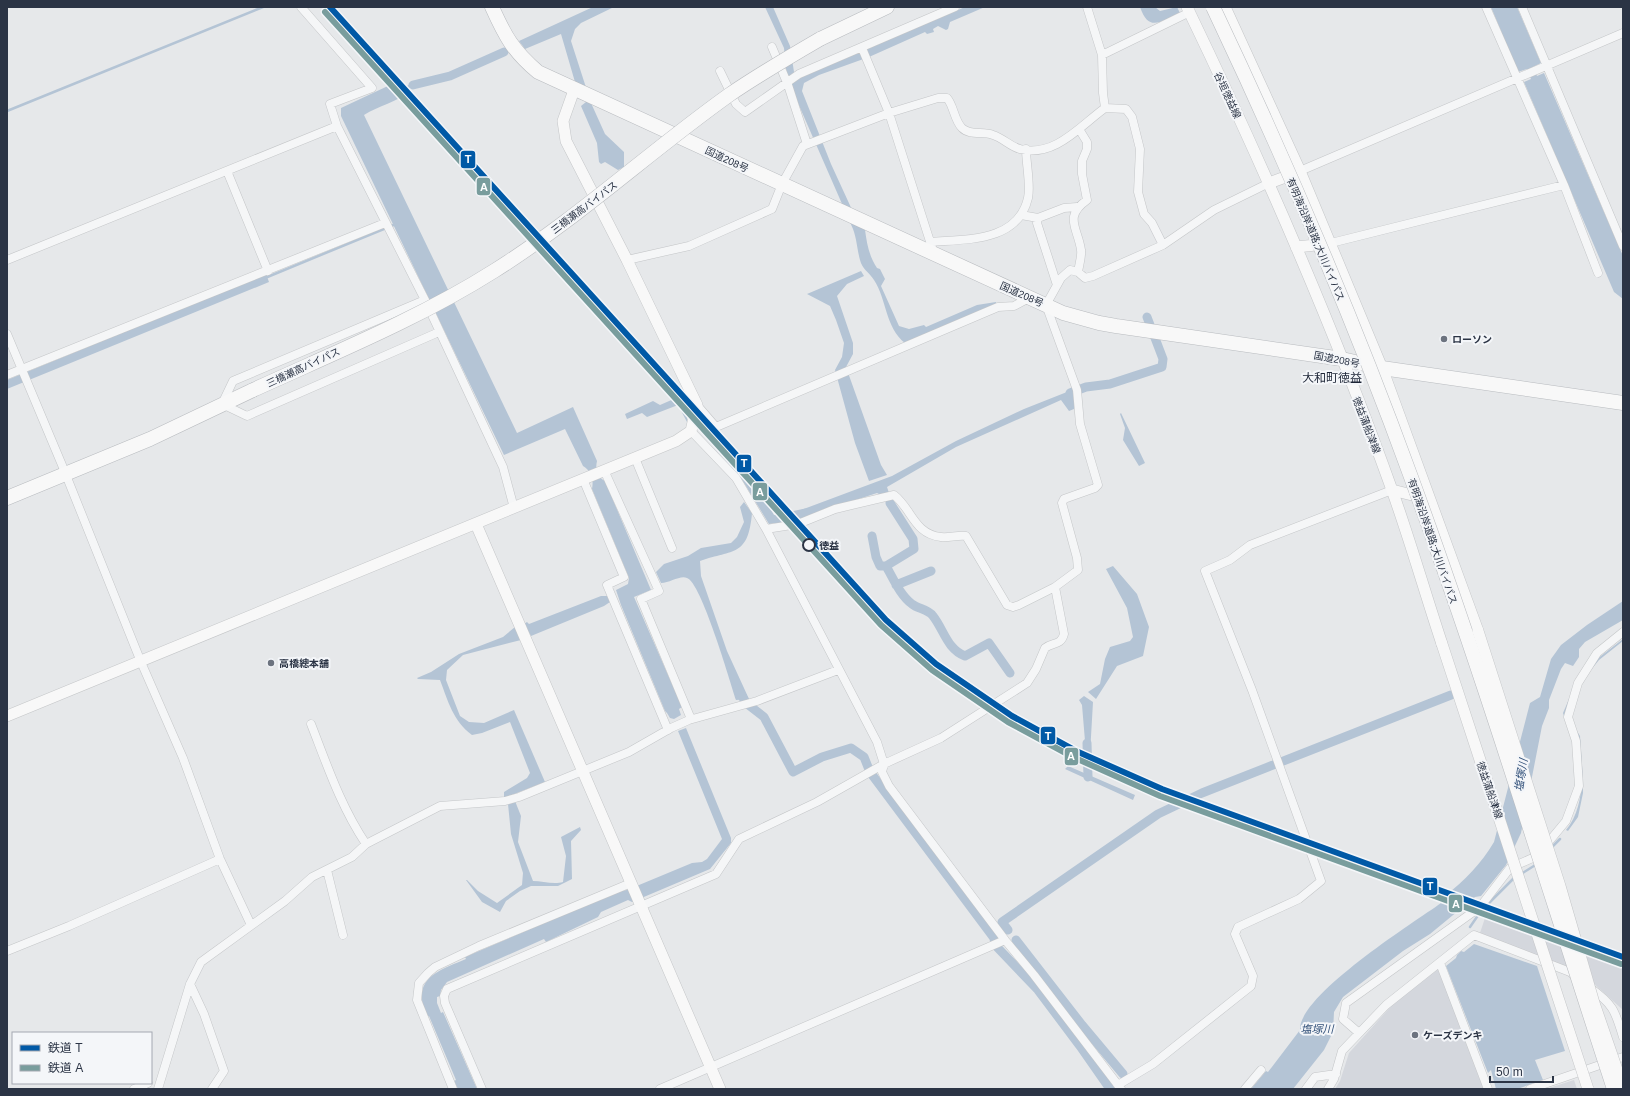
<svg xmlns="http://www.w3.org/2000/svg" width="1630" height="1096" font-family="Helvetica,'Noto Sans JP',sans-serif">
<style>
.built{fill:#d4d7dd}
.water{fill:#b4c4d5}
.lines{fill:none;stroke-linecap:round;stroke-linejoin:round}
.stream{stroke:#b4c4d5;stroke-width:2.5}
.canal{stroke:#b4c4d5;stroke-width:9}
.street-casing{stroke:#c4c6c8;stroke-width:9}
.secondary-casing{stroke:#c4c6c8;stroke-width:12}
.highway-casing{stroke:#b8bbbf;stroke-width:15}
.street{stroke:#f5f6f7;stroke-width:8}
.secondary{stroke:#f8f8f8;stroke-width:11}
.highway{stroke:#f8f8f8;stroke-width:14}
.secondary-bridge-casing{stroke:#c4c6c8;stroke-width:12;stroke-linecap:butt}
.highway-bridge-casing{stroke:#b8bbbf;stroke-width:15;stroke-linecap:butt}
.secondary-bridge{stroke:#f8f8f8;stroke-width:11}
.highway-bridge{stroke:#f8f8f8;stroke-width:14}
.rail-1-casing{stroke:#f4f6f9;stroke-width:9}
.rail-2-casing{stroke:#f4f6f9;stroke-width:9}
.rail-1{stroke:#0059a6;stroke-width:6}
.rail-2{stroke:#799d9d;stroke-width:6}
.poi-dot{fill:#6c737f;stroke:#f4f6f9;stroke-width:1.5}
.stop-dot{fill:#f4f6f9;stroke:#2b3445;stroke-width:2}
.labels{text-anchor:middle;stroke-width:4;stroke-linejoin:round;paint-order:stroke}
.street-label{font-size:10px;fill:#2b3445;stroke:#f4f6f9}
.poi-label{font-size:10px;font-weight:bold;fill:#2b3445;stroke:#f4f6f9;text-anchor:start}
.stop-label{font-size:10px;font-weight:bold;fill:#2b3445;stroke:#f4f6f9;text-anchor:start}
.water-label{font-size:11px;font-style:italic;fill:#34527a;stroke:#f4f6f9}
.quarter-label{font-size:12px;fill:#1d2536;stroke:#f4f6f9}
.line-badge{stroke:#f4f6f9;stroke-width:1.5}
.badge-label{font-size:11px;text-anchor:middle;font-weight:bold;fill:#fff}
</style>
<rect width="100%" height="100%" fill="#e6e8ea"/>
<path class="built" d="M1487 912 1623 960V1010L1582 973 1480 933Z
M1440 967 1484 1089H1335L1340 1081 1349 1053 1394 1003Z
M1574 1080 1577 1089H1546Z"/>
<path class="water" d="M593 7H614L581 23 575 29 571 41 591 103 605 134 624 152V167L618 170 605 162 601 164 599 162 597 143 581 106 586 102 580 85 575 82 561 34 525 49 519 41Z
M765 7H773L790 46 794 72 797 79 965 7H985L950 22 948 29 946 30 938 26 933 29 934 32 927 34 925 32 869 57 819 75 804 83 802 91 831 164 859 225 865 230C867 244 869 256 877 268L880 269 885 279 881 286 899 326 909 329 924 325 926 327 977 305 996 302V305L905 343C885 327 887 300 874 280 869 272 862 269 860 260 857 249 857 240 853 229L787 78 784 48Z
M1140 7H1155L1160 11 1177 7 1180 13C1161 21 1149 33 1140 7Z
M1491 7H1517L1541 63 1533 67 1537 76 1544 73 1623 256V299L1614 292 1524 82 1531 79 1527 69 1518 72Z
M402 82 409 91C398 102 378 106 364 115L517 433 573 407 597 461C595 470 597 477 605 481L651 590 634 597 682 707 679 709 681 715 674 719 670 718 667 713 665 711 621 605 616 590 628 584 629 578 592 489C594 479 591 471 583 466L565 429 504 455 341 116V108L390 85Z
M861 271 864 276 847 284 837 296 853 343V354L846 367 881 465 887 475 869 481 855 443 835 370 842 357 844 343 836 320 830 306 807 294Z
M266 274 269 282 7 389V380Z
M1072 390 1075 396 1074 409 1069 411 1061 400 956 447 887 487 889 493 883 496 877 493 804 517 796 518 793 513 892 476 956 441 1024 409Z
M676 398 687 410V422L678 405 647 417 642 413 627 419 625 414 653 401 660 405Z
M1121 413 1145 463 1139 466 1123 440 1125 428 1120 414Z
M697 419 738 464 755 490 765 499 774 515H787L791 521 769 524 741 478 696 427Z
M744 502 752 513C748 557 734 549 700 561L701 576 727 651 749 699 736 700C730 681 701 582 687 578 680 575 670 583 661 583L656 572 664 564 688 556 701 548 731 543 737 537 744 522 740 507Z
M1113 566 1137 594 1149 627 1143 656 1117 666 1096 699 1088 692 1100 684 1105 659 1110 647 1130 641 1133 637 1127 608 1106 569Z
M601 596H608L610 602 604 606 531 636 524 624 527 622 529 624Z
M1623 601V620L1585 642 1579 649V657L1573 666 1565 663 1561 669 1549 700V708L1542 726 1521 833 1506 865 1481 896 1475 897 1430 934 1403 951 1343 997 1334 1012 1333 1032 1324 1050 1293 1089H1251L1266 1071 1268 1072 1300 1030C1298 995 1416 921 1444 901L1445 896C1465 880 1481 864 1494 842L1530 703 1540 697 1551 659 1561 645 1587 625Z
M515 627 521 640 463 655 447 670 446 680 460 716 469 722 484 723 514 710 545 782 504 798V792L527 778 530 773 510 722 482 733 472 735C453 721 448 701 440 680L418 679 417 678 431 672 459 654 503 637Z
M1623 639V641L1599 660 1582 681 1565 713 1580 736 1583 780V793L1578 817 1568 831 1566 830C1584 809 1584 773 1578 747 1576 735 1566 725 1563 713L1572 692 1597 659Z
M1084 696 1093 702 1090 754 1086 753 1082 705 1079 700Z
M686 728 731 838V843L710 869 632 902 628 900 601 912 598 917 546 942 544 939 447 982 441 990 440 996 437 997V1003L441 1013 443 1012 477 1089H458L454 1081 456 1080 429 1016 427 1017C410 978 438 971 466 959L465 957 619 891 627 890 692 863 702 862 707 859 722 839 678 731Z
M1068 766 1135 795 1133 800 1065 769Z
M515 801 521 816 518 842 533 881C542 881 554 885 563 882L566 856 561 837 580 827 581 830 571 841 572 879 558 886H531L520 891 506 901 500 912 482 902 466 880H467L478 891 497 903 522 885 523 873 511 834 508 804Z
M1474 944 1537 966 1565 1051 1535 1060 1543 1080 1517 1089H1496L1491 1070 1488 1073 1446 966 1456 958 1457 955 1461 951 1464 952Z"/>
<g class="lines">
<path class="stream" d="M405 88 413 85
M7 111 263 7
M265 278 396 224
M1551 848 1560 839
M1521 874 1537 864
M1470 927 1481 911 1515 877"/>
<path class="canal" d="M413 85 450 76 504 52
M1070 393 1086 387 1110 384 1162 367 1163 359 1147 317
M778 519 806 513
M872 536 876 557 880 566H886C893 578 900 595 912 604 918 609 928 609 933 616 944 630 947 649 965 656L989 643 1010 673
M886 566 914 549 913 539 890 503
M896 585 931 571
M738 689 746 703 764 717 793 772 822 757 851 748 864 757 870 772 994 938 995 945 1038 990 1080 1046 1110 1089
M1087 743 1088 777
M1008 930 1002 922 1158 814 1202 793 1451 695
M1016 940 1082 1025 1123 1074"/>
<defs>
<path id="street" d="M301 7 372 88 330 104 337 126 425 300 503 467 514 508
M1087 7 1102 55
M1486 7 1564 185
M1522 7 1623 246
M772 47 788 85 807 144
M862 48 889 113 934 254
M720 71 736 104 745 112 799 74 955 7
M1105 108 1103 93 1102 55 1190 12
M227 171 268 271
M1300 171 1623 33
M1021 215 1038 218
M931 242C967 239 1018 242 1028 198 1031 186 1026 163 1026 149
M1331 243 1564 185 1598 273
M7 260 337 126
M627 260 689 246 772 209 782 184 803 146 889 113 938 98H947C954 106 954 120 962 128 970 136 983 131 993 135 1003 138 1011 147 1020 149 1055 158 1081 125 1105 108L1126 109 1132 117 1140 149 1138 192 1144 214 1152 223 1163 245
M1078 272C1079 265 1082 256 1081 250 1078 228 1063 217 1087 200L1082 174V161L1087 149V142L1079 129
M1057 285 1037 223 1038 218 1064 208 1077 207
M425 300 233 381 222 404 247 416 439 332
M7 334 62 465 141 662 183 758 220 859 251 925
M7 375 385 223
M697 405 716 427 998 307 1014 306 1029 298
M691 431 736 478 766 529 877 742 884 764 882 772 889 786 1005 940 1034 975 1121 1089
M635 458 672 548
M604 470 659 591 641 599 691 719
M583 479 624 577 607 585 668 730
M766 529 798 524 835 509 894 495C912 509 914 534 941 537 949 538 957 535 966 536L1007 605 1013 607 1019 605 1055 587 1078 570 1077 558 1062 503 1064 499 1095 488 1098 485 1080 424 1077 390 1046 305 1061 278 1070 270 1078 272 1085 278 1093 276 1163 245 1214 210 1269 183
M311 724C327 765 341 807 366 844
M327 870 343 935
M7 951 69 926 220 859
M1440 963 1488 1089
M190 984 204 1014 224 1071 212 1089
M1589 987C1613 1004 1615 1010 1623 1037
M1359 1033 1343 1019 1346 1003 1480 907 1510 868 1537 856 1566 821 1579 786 1576 741 1568 717 1578 683 1597 653 1623 632
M1118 1085 1153 1064 1251 986 1253 976 1235 934 1238 927 1299 899 1321 881 1252 690 1205 571 1230 560 1250 545 1392 490
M134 1089 148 1083
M158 1089 190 984 201 962 285 901 312 877 352 857 366 844 440 806 505 801 519 797 629 752 671 728 689 720 757 701 838 670
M453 1089 417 1000 419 983 428 973 435 967 479 946 631 883
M482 1089 445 1003 444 996 447 989 716 874 739 839 817 802 884 764 941 738 1027 683 1036 669 1045 648C1052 642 1061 646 1064 634L1055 587
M660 1089 1005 940
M1245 1089 1261 1070
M1306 1089 1315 1077 1336 1074
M1328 1089 1334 1079 1342 1051 1386 1005 1474 935 1570 972 1576 977
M1530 1089 1623 1057"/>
<path id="secondary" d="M1187 7C1263 165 1333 325 1392 490 1410 540 1425 593 1442 644
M1225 7 1300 171 1382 368 1478 631
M1269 183 1296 173
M1296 247 1326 244
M1392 490 1424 498
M476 524 720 1089
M7 716 676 441 691 431 697 405 627 260 566 141 563 121 574 90"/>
<path id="highway" d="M492 7C505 36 513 51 538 72L1063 313 1099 323 1116 326 1342 359 1382 368 1623 403
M820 39 887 7
M7 498 150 439 253 390"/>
</defs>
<use href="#street" class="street-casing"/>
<use href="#secondary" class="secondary-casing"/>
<use href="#highway" class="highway-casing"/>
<use href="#street" class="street"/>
<use href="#secondary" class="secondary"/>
<use href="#highway" class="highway"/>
<defs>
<path id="secondary-bridge" d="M1478 631 1560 886 1594 1003 1623 1087
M1442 644 1588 1089"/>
<path id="highway-bridge" d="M1213 7C1286 161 1353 318 1411 477 1485 679 1547 885 1614 1089
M253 390C334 353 418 319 494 271 577 219 649 152 729 95 758 75 789 57 820 39"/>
</defs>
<use href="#secondary-bridge" class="secondary-bridge-casing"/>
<use href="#highway-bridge" class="highway-bridge-casing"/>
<use href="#secondary-bridge" class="secondary-bridge"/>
<use href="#highway-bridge" class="highway-bridge"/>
<defs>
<path id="rail-1" d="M330 7 886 620 936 664 1012 716 1076 751 1162 789 1623 957"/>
<path id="rail-2" d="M325 12 881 625 932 670 1008 722 1073 757 1160 796 1621 964"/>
</defs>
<use href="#rail-1" class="rail-1-casing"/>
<use href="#rail-2" class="rail-2-casing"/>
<use href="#rail-1" class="rail-1"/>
<use href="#rail-2" class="rail-2"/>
</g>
<g class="poi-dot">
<circle cx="1444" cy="339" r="4"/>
<circle cx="271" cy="663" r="4"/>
<circle cx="1415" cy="1035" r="4"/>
</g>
<circle class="stop-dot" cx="809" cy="545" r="6"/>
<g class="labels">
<g class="street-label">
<text transform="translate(1228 95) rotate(65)" y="4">谷垣徳益線</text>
<text transform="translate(727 159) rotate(25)" y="4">国道208号</text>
<text transform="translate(584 207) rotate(-37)" y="4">三橋瀬高バイパス</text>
<text transform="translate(1316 239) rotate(67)" y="4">有明海沿岸道路;大川バイパス</text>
<text transform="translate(1022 294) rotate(24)" y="4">国道208号</text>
<text transform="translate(1337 359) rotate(11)" y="4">国道208号</text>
<text transform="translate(303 367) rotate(-25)" y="4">三橋瀬高バイパス</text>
<text transform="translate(1367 425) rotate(69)" y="4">徳益蒲船津線</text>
<text transform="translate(1433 541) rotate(71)" y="4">有明海沿岸道路;大川バイパス</text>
<text transform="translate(1490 790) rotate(71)" y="4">徳益蒲船津線</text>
</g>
<g class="poi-label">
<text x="1452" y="343">ローソン</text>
<text x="279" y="667">高橋總本舗</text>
<text x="1423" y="1039">ケーズデンキ</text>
</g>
<g class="stop-label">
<text x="819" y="549">徳益</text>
</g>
<g class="water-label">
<text transform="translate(1521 775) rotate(-81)" y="4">塩塚川</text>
<text x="1317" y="1033">塩塚川</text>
</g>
<g class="quarter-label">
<text x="1332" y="382">大和町徳益</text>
</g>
</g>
<g class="line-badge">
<rect x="460" y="150" width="16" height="19" rx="4" fill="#0059a6"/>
<rect x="476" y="177" width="15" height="19" rx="4" fill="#799d9d"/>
<rect x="736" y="454" width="16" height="19" rx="4" fill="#0059a6"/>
<rect x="752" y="482" width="16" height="19" rx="4" fill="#799d9d"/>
<rect x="1040" y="726" width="16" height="19" rx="4" fill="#0059a6"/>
<rect x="1064" y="747" width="15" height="19" rx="4" fill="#799d9d"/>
<rect x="1422" y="877" width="16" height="19" rx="4" fill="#0059a6"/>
<rect x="1448" y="894" width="15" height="19" rx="4" fill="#799d9d"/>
</g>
<g class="badge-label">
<text x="468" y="163">T</text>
<text x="484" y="191">A</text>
<text x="744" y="467">T</text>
<text x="760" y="496">A</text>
<text x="1048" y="740">T</text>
<text x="1071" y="760">A</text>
<text x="1430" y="890">T</text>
<text x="1456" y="908">A</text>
</g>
<rect width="1630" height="1096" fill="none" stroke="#2b3445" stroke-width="16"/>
<rect x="12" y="1032" width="140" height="52" fill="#f4f6f9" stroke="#a4a8b1"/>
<rect x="20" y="1045" width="20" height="6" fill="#0059a6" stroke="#a4a8b1"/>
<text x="48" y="1052" font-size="12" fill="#2b3445">鉄道 T</text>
<rect x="20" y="1065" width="20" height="6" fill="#799d9d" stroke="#a4a8b1"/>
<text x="48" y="1072" font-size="12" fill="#2b3445">鉄道 A</text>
<path d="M1490 1076v6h63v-6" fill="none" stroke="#2b3445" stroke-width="2"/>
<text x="1496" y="1076" font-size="12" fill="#2b3445" stroke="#f4f6f9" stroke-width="3" paint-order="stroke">50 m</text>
</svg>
